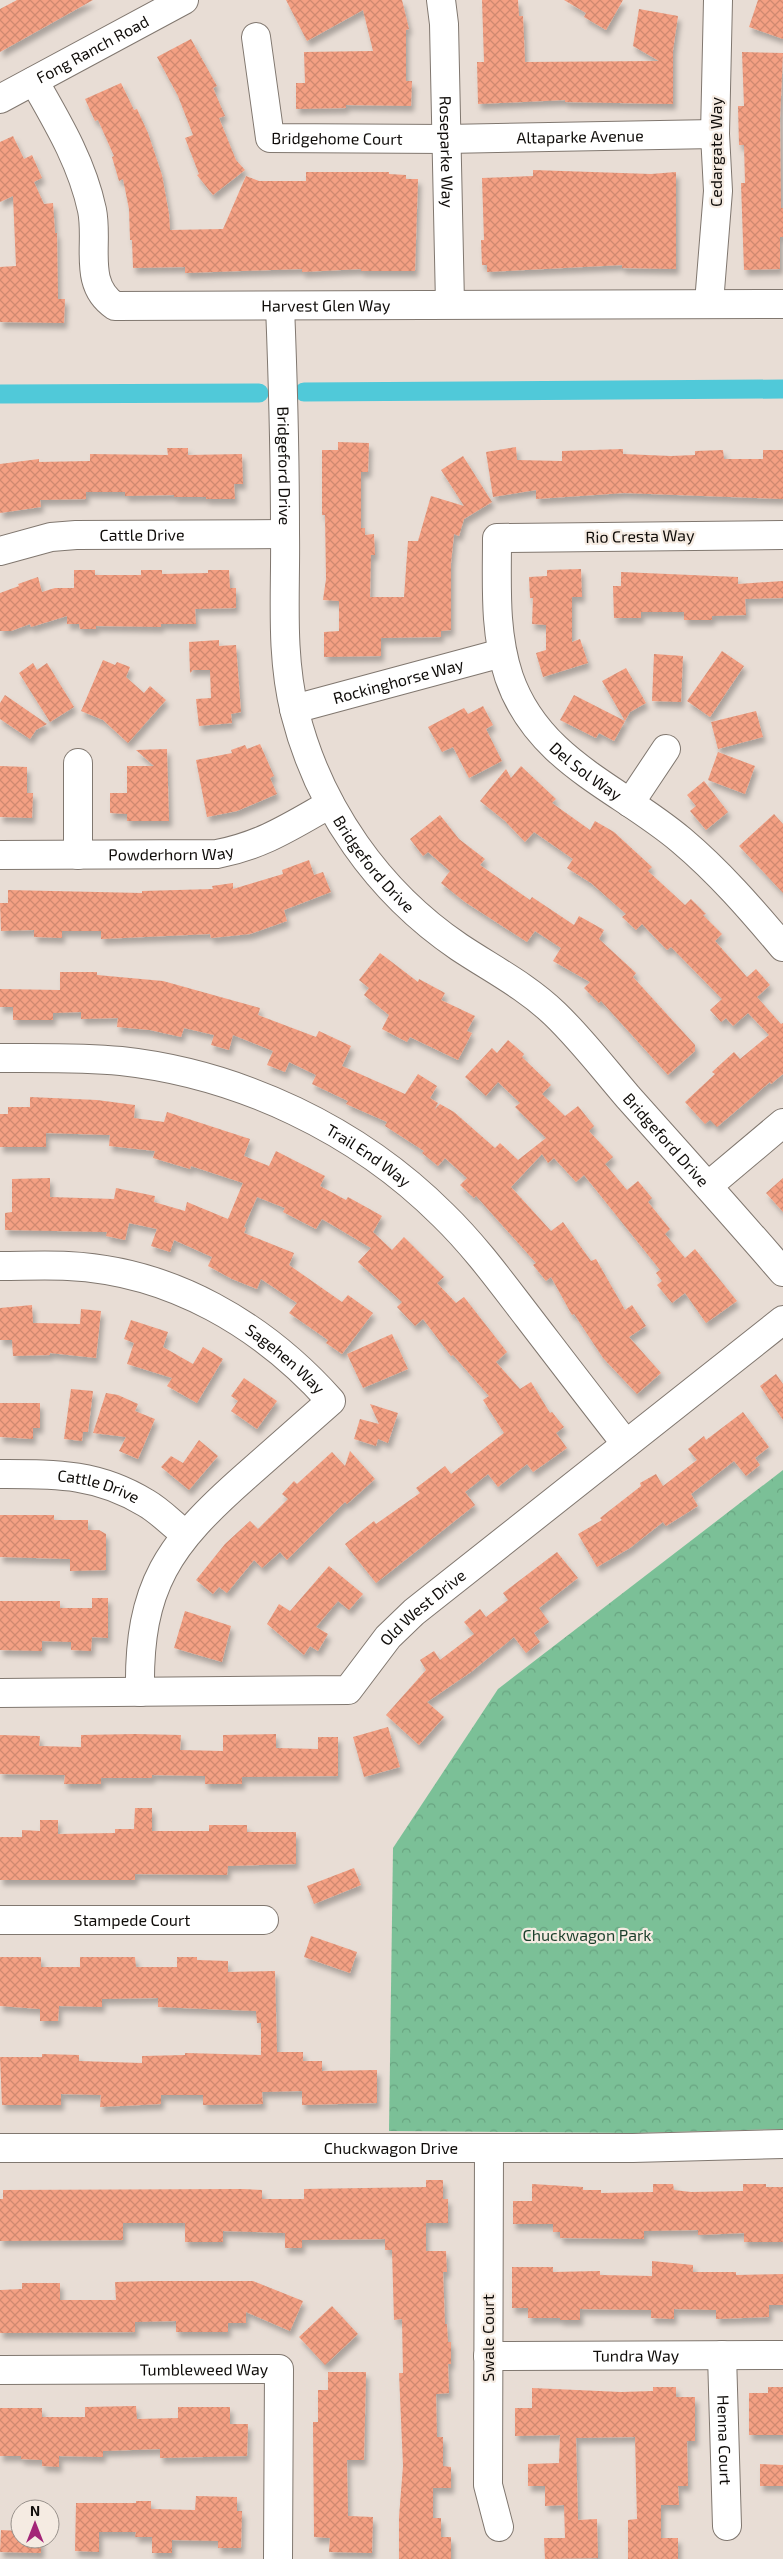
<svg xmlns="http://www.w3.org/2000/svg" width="783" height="2559" font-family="'Exo 2',sans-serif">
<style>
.park{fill:url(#park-crowns)}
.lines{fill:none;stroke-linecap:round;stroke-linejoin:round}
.canal{stroke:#50c9d9;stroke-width:19}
.building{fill:url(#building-cross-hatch);filter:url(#shadow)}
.minor-casing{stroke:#80776f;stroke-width:30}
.minor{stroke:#fff;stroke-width:28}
.labels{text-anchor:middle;stroke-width:4.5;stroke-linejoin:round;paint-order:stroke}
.street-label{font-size:16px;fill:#100d0a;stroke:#f5ebe2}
.park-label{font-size:16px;fill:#1b3f2b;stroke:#f5ebe2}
</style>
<defs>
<pattern id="park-crowns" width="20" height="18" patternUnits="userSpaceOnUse" patternTransform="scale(1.25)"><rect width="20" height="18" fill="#7bc097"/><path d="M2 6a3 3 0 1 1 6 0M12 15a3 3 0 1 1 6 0" fill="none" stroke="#69a481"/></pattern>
<pattern id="building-cross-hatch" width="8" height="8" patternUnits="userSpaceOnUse" patternTransform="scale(1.25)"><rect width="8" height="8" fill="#f4a083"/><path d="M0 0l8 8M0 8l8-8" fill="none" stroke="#d08970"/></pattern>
<filter id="shadow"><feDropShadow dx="3" dy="5.5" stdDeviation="2.5" flood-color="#0004"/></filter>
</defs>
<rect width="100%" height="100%" fill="#e8ddd5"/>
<path class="park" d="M783 1470V2129L635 2133 389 2131 393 1848 498 1689Z"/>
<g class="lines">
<path class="canal" d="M304 392 783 389
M0 394 259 393"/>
</g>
<path class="building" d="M17 0H93L0 52V9Z
M286 0H402L409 29 406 30V81H412L411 106 346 105V108L296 109V83H305L304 52 373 51 363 10 307 41Z
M482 0H518L519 16H523L525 62 659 61 633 46 639 9 678 16 673 50V104L565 102V100L478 104 477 62H484Z
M564 0H623L606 30 584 17 586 13Z
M758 0H783V39L749 27Z
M191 39 217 86 213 88 225 116 219 118 236 160 245 170 213 195 197 175 199 174 185 138 193 135 178 96 157 57Z
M742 52 783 53 780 118 781 208H783V237H780V269L744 270 741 183H745L744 145H739L738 106H744Z
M121 83 134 110 137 109 148 133 162 175 169 214 170 230 223 229 246 176 259 181H306V172H389V174L406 175V179H418L415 271H361V269L302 272V269L185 273V267L133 268 132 240H130L129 209 123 179 119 181 112 157 114 156 98 120 95 121 85 99Z
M13 136 24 159 32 155 42 178 34 182 44 204 53 203 55 233H57L58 299H65L64 323 0 322V267L16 266 13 196 0 202V142Z
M533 170 651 174 676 172V269L622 268V265L487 272V265H482L481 240H484L482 178 533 176Z
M338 442 369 443 368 472H361V528H365V535L374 534 375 555H371L370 597H404L408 541H418L431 496 464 506 441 470 463 456 492 502 464 519 459 536 454 534 451 563V630L441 631V637L381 638V656L324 657V632L339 631V601L323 600 326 579 325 515H322V450H338Z
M516 447 517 460 562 461V451L623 449V454L671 456 695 455V451L723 450 724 459H763V450H783V499L624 493 536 499V490L493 497 486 452Z
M167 448H188V455L242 454 243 484H234L235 499H206V497H174V495L125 496V492H86V499L40 500 41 507 0 513V464L39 459V462L90 461V454L168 455Z
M581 569 582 597H572V642L580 639 588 663 543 677 536 653 546 650V625L532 624 533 598H530L529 577 547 576V570Z
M74 570H95V575H141V570H162V574L208 573V570H229L230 588H236V608L195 609 196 624H161V627L96 626V629H80L79 624H67V616L31 627 30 624 11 631H0V593L19 586 18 584 38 577 42 592 55 588H74Z
M621 572 738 577V584L783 581V598L745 599 746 615 712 616V620H684V612H641V618H614L613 586H621Z
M219 640V646L236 645 241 712 231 714 232 723 199 726 196 699 211 698 210 670H193L190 673 189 642Z
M722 651 744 666 710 717 687 701Z
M654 654 683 656 681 702 652 701Z
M103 660 115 665 117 662 130 667 126 677 144 693 150 686 166 700 128 743 103 720 81 711Z
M33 663 37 670 47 663 74 707 50 722 19 673Z
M626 668 646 703 630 712 625 721 602 681Z
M5 695 47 724 36 730 30 739 0 719V703Z
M574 695 625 721 614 741 599 733 596 738 560 720Z
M483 706 493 725 486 729 502 761 469 778 453 747 442 752 428 727 464 708 468 714Z
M756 711 763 737 718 749 711 722Z
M260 744 274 776 270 778 277 794 237 811 207 817 196 760 232 753 231 750 245 745 247 749Z
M167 749 169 821H127V814L110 813V793H127V766H154L136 750Z
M718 752 755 766 745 794 708 780Z
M0 766 27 767V793H33L32 818 0 817Z
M521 766 556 799 552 803 590 830 595 821 614 832 652 867 648 871 685 905 691 899 706 914 703 915 722 934 715 941 747 977 756 969 770 985 757 997 781 1024 783 1023V1074L771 1084 770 1082 717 1127 710 1120 705 1124 685 1102 715 1074 712 1072 734 1052 740 1059 769 1035 748 1013 733 1026 726 1018 721 1022 710 1010 722 999 671 947 667 950 642 924 636 930 622 917 626 914 591 883 567 868 573 859 534 832 525 842 505 821 480 801 506 769 511 778Z
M704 781 728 812 706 830 690 811 696 806 687 795Z
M774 814 783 824V893L739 846Z
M440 815 459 839 485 859 480 865 530 900 532 897 574 925 579 916 604 930 599 939 636 973 633 977 695 1045V1051L668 1075 601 1001 599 1003 584 988 590 982 553 961 561 948 535 931 527 942 465 902 441 883 450 871 428 852 423 856 410 839Z
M309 860 314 875 323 872 331 892 284 910 287 921 250 934 211 938 210 934 101 939V931H62V938L34 937V930L1 931 0 903H8V890L142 893V891L213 889 212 886 233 883V889L283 874 282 870Z
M380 953 418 982 419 979 445 993 441 1000 475 1016 467 1031 472 1033 458 1060 410 1037 407 1042 382 1029 389 1015 364 995 369 988 359 980Z
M60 972H97V975L163 981 260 1008 258 1015 316 1037 319 1031 351 1046 342 1066 405 1094 418 1074 437 1086 430 1098 438 1103 434 1110 440 1104 454 1112 495 1148 500 1143 518 1160 546 1138 515 1107 520 1103 498 1082 486 1096 465 1077 492 1048 497 1053 508 1040 524 1054 522 1057 551 1085 542 1094 565 1116 578 1106 594 1126 589 1131 613 1157 605 1164 627 1190 638 1181 652 1198 648 1202 670 1229 665 1234 685 1258 695 1249 737 1301 706 1323 685 1293 672 1303 657 1285 662 1281 656 1273 660 1270 584 1175 576 1182 554 1158 548 1163 542 1154 511 1187 551 1231 563 1222 591 1261 596 1259 625 1310 632 1305 646 1326 629 1337 661 1373 637 1394 603 1358 574 1314 572 1315 551 1277 546 1281 533 1265 536 1263 476 1196 474 1198 460 1185 467 1178 445 1158 438 1166 422 1153 424 1151 385 1126 387 1122 346 1104 348 1101 312 1084 316 1075 289 1062 285 1072 267 1065 273 1051 233 1035 229 1050 211 1045 214 1035 184 1028 181 1037 150 1030 117 1027 118 1018 81 1019V1012L53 1013V1020H13V1007H0V989L60 990Z
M30 1097 97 1100 135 1105 134 1118 164 1122 167 1112 250 1139 244 1156 269 1166 276 1151 325 1176 320 1186 346 1200 348 1197 382 1216 373 1232 392 1250 404 1237 444 1277 437 1283 456 1303 464 1297 507 1352 496 1362 520 1389 531 1382 550 1413 552 1412 564 1427 556 1433 567 1448 533 1472 527 1464 498 1487 488 1474 465 1492 475 1505 376 1583 345 1544 374 1521 376 1524 420 1493 416 1488 445 1466 451 1474 504 1433 483 1400 489 1396 453 1355 451 1356 423 1319 415 1326 397 1307 402 1302 358 1262 371 1248 322 1219 316 1229 283 1212 285 1208 257 1197 244 1227 246 1228 244 1233 294 1253 289 1265 342 1302 348 1295 373 1313 342 1354 326 1343 328 1340 289 1313 297 1303 261 1279 257 1289 232 1279 208 1266 212 1257 174 1240 170 1252 151 1246 157 1229 129 1223 125 1240 106 1236 107 1232 5 1230V1213L12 1212V1179L50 1178V1197L114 1199 116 1188 155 1196 154 1202 185 1211 187 1202 228 1219 243 1183 191 1166 190 1169 153 1158 155 1151 109 1146 110 1135 46 1133V1147H0V1114H8V1107H30Z
M783 1178V1212L766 1193Z
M32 1305 33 1323 80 1324 81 1309 101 1311 96 1358 50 1353V1355L13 1356 12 1340H0V1308Z
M131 1320 168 1332 163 1347 193 1364 203 1347 223 1359 197 1403 167 1386 172 1378 127 1364 134 1343 124 1339Z
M392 1334 408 1369 363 1388 347 1354Z
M776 1374 783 1384V1420L760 1386Z
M244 1378 277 1401 257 1429 231 1411 238 1401 231 1396Z
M71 1389 93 1391 88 1432H83L82 1441 64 1439Z
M106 1393 118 1395 138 1404 135 1411 155 1419 138 1459 119 1451 126 1437 93 1433Z
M0 1403H40V1428H33V1439L0 1437Z
M370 1404 398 1413 388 1443 378 1439 376 1446 354 1439 360 1419 379 1424Z
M743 1412 769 1447 755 1458 760 1465 746 1476 734 1461 691 1494 698 1506 666 1526 663 1522 630 1548 597 1567 578 1534 602 1520 600 1518 641 1486 640 1483 656 1474 663 1486 697 1460 688 1449 704 1436 706 1440Z
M199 1440 218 1456 189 1490 161 1467 171 1456 183 1463Z
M350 1451 375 1479 347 1504 345 1502 287 1560 280 1552 262 1568 254 1560 227 1593 219 1587 213 1594 196 1580 225 1544 250 1521 258 1529 288 1499 282 1494 294 1481 297 1484 332 1452 345 1466Z
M0 1515H54V1520H88V1530H99L106 1534V1570L70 1571V1559L0 1557Z
M557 1552 578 1578 539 1608 549 1622 534 1633 540 1642 526 1653 514 1637 471 1672 427 1702 444 1717 419 1745 386 1715 426 1670 420 1660 434 1651 440 1660 474 1634 464 1622 480 1609 486 1617 508 1600 503 1593Z
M329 1566 363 1594 349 1610 338 1601 316 1627 328 1634 318 1651 310 1646 304 1655 267 1624 279 1604 290 1611Z
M92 1598H108V1638L92 1637 91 1651 71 1650V1642L42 1641V1651L0 1650V1601H60V1608H92Z
M185 1611 231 1626 222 1662 174 1648Z
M388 1727 400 1767 364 1777 353 1737Z
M135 1734 181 1735 180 1750 223 1751V1735L276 1734V1748L318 1749V1737H338V1776L242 1777V1784H205V1776L152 1775V1778H101V1784H64L65 1775 0 1774V1735L40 1736 39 1746 81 1747V1735Z
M135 1808H152V1831H209V1825H247V1832H296V1864L228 1866 227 1875 135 1874V1880H0V1837H22V1830L40 1831V1820H58V1834L115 1833V1829H134Z
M354 1868 361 1885 314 1904 307 1886Z
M311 1936 357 1952 350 1973 304 1957Z
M0 1957H41V1967H80V1957H135L136 1967H177V1957H197V1960L228 1961V1972L275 1971 277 2052H303V2061H322V2071L377 2070V2103L302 2105V2091L262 2092 263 2104 203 2105V2095H161V2104L100 2107 101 2095 61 2094V2105H2L0 2057H42V2054L79 2055V2061L142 2063V2056L185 2055V2053L261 2055V2023H257L256 2011 158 2007V1998L102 1999V2007L59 2006 58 2021H40V2009L0 2006Z
M426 2180H443V2199H448V2223H426V2251H446L447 2272H443L445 2324H447L448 2342H451V2364H448L449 2393 436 2394 437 2437H443V2466L451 2467V2488H433V2518H441V2537H451V2559H399V2517L403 2466 399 2373H403L402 2319 394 2320 392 2250H385V2239L302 2240V2248H285V2233L223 2231V2242H185V2223H123V2240L0 2241V2199H3V2190L243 2189 262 2190V2199H304V2189L426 2187Z
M532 2184 583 2187V2190H601V2193L653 2192V2184H673L674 2190 691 2192 743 2191V2184H766V2187H783V2242H744V2233L698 2235V2230L644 2231V2239L560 2238V2232H553V2224H513V2201H532Z
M652 2261 693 2265V2272H736V2275L783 2274V2305H769V2317L716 2319V2310L674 2309V2319L651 2318V2310L580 2309V2320H560V2318H528V2308H512V2267H553V2272L600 2271V2275L652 2276Z
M153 2281H253L303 2301 290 2331 246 2312V2323H228V2332H176V2321L135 2322V2332L0 2333V2290L22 2289V2283H60V2300H116L115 2282Z
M332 2306 358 2334 325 2365 299 2337Z
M328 2372H366L364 2460H347L348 2516 373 2517 372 2553 329 2552 330 2538 314 2537 313 2422H318V2390H328Z
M653 2387H676V2397H695V2441H687L688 2486H678L679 2505H661V2538H678V2559H628V2520L637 2519 635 2437 576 2438 578 2520 597 2519 598 2558 545 2559 544 2538H565L564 2505 545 2506V2486H528V2464L559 2463 560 2435 515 2436V2408H532V2388L621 2392 653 2391Z
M768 2387H783V2435H749V2393H768Z
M136 2406 137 2419 178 2418V2407H230V2424H248L247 2456 160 2458V2449L103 2451V2457L59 2456V2467L42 2466V2460L21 2459V2456H0V2408H42V2417H85V2407Z
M760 2464 783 2465V2486H760Z
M196 2496 237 2497V2511H242L241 2548H218V2541L172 2540V2553H152V2537H135L136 2532H99V2552L75 2551 76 2503H136V2501H151V2509L195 2510Z
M1 2530 20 2531V2539H41V2553L0 2552Z"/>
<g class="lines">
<defs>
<g id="minor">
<path id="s1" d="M441 0 444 24 450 304"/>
<path id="s2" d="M256 37 270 138 446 139 715 134"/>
<path id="s3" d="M34 81C58 123 82 163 92 210 99 244 82 284 115 306L783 304"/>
<path id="s4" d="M0 99 184 0"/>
<path d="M709 303 718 191 715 134 718 0"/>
<path id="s5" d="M280 306C283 381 285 457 285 533 286 594 280 653 295 713 319 808 378 892 459 947 492 969 526 986 555 1014 581 1039 604 1069 628 1097 680 1155 732 1213 783 1272"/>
<path id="s6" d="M783 535 497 538C497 585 494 632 509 677 538 761 618 787 681 840 719 872 751 909 783 947"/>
<path id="s7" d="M0 551 51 537 76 535 285 534"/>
<path id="s8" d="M294 709 502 653"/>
<path d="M630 803 666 749"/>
<path id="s9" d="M0 855 217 854C263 845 291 826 330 804"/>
<path d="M78 855V763"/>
<path id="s10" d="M0 1058C40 1058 81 1057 121 1061 240 1074 358 1130 443 1215 475 1246 501 1282 528 1317 561 1360 593 1402 626 1444"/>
<path d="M708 1186 783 1123"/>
<path id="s11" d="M0 1266C23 1266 46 1265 68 1266 172 1271 263 1325 331 1401 303 1426 274 1451 246 1476 169 1544 138 1585 140 1692"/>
<path id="s12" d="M0 1474C55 1474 97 1473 146 1503 160 1511 172 1524 185 1534"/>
<path id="s13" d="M0 1693 348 1690 388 1637 414 1612 783 1320"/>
<path id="s14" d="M0 1920H264"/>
<path id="s15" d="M0 2148H633L783 2144"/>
<path d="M489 2148 488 2485 499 2527"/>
<path id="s16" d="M722 2355 727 2526"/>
<path id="s17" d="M488 2356 783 2355"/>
<path id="s18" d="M0 2370 279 2369 278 2559"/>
</g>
</defs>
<use href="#minor" class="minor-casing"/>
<use href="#minor" class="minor"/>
</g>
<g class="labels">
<g class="street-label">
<text dy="6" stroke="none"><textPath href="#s4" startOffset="105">Fong Ranch Road</textPath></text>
<text dy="6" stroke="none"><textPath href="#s2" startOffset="169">Bridgehome Court</textPath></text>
<text dy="6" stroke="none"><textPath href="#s2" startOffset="412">Altaparke Avenue</textPath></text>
<text dy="6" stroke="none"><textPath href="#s1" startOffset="152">Roseparke Way</textPath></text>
<text transform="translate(716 152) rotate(-90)" y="6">Cedargate Way</text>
<text dy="6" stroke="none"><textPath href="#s3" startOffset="456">Harvest Glen Way</textPath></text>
<text dy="6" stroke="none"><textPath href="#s5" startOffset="160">Bridgeford Drive</textPath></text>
<text dy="6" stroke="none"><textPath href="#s7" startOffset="144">Cattle Drive</textPath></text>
<text transform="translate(640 536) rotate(-1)" y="6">Rio Cresta Way</text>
<text dy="6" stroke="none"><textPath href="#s8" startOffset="108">Rockinghorse Way</textPath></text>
<text dy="6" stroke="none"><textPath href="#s6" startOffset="550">Del Sol Way</textPath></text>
<text dy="6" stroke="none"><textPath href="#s9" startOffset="171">Powderhorn Way</textPath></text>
<text dy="6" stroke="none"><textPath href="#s5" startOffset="580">Bridgeford Drive</textPath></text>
<text dy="6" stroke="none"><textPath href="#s5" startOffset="985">Bridgeford Drive</textPath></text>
<text dy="6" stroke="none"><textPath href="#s10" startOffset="389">Trail End Way</textPath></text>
<text dy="6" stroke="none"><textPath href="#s11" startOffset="309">Sagehen Way</textPath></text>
<text dy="6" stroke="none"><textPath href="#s12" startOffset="100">Cattle Drive</textPath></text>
<text dy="6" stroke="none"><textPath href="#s13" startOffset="460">Old West Drive</textPath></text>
<text dy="6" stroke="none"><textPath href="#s14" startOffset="132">Stampede Court</textPath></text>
<text dy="6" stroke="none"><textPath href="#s15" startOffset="391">Chuckwagon Drive</textPath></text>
<text transform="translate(488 2338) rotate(-90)" y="6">Swale Court</text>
<text dy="6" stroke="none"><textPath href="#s17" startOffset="148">Tundra Way</textPath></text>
<text dy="6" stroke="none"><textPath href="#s18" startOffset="204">Tumbleweed Way</textPath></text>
<text dy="6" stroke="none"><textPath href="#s16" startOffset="85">Henna Court</textPath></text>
</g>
<g class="park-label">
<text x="587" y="1941">Chuckwagon Park</text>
</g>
</g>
<g transform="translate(35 2524)"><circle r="24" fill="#f5ebe2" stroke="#99928c"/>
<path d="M0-4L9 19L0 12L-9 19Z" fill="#a32577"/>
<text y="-8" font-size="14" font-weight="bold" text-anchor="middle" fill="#100d0a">N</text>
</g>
</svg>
